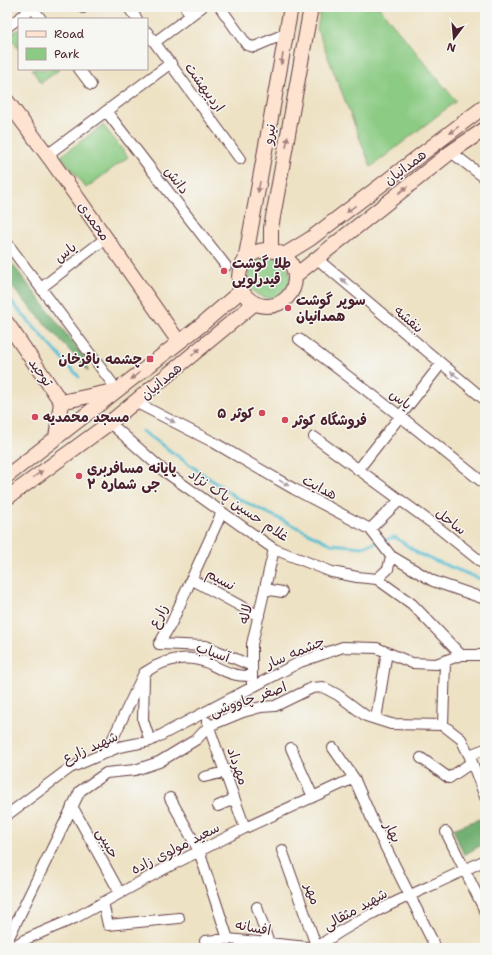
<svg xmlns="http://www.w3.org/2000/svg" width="492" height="955" font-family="'Shantell Sans','Playpen Sans Arabic',sans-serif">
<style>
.green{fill:#8bcb83;stroke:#6a7557}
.forest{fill:#70af71;stroke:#5d674e}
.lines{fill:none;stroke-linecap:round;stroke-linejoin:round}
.stream{stroke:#55bed2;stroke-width:3}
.street-casing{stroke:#633c42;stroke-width:12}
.secondary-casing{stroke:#633c42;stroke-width:16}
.street{stroke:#fff;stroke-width:10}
.secondary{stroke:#fee3d1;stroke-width:14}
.oneway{fill:#a4817e}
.oneway2{fill:#ae9aa0}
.poi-dot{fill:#d1495b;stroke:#f6f6f2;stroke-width:1.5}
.labels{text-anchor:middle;stroke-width:3;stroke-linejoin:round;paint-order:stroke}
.street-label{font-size:14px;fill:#4a1f2b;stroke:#f6f6f2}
.poi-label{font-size:14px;font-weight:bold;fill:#4a1f2b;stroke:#f6f6f2;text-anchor:start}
</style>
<rect width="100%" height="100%" fill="#f6f6f2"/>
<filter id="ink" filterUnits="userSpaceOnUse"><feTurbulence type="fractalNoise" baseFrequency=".025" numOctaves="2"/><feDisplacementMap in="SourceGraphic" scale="8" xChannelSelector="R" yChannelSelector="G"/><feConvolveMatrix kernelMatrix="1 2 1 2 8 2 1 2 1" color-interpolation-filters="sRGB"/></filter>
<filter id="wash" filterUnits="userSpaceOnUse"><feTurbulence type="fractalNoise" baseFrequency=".012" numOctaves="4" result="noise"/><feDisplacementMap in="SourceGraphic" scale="16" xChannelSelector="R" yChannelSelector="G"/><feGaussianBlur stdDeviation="0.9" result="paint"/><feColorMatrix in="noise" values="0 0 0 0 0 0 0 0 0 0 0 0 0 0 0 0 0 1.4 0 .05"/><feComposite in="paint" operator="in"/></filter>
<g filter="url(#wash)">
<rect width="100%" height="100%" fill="#eee2c4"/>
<path class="green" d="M321 7H379L456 101 371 167 317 29Z
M19 29V50L9 35Z
M32 69H60L41 83Z
M103 125 128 157 86 188 61 156Z
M248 277a21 21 0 1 1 42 0a21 21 0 1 1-42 0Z"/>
<path class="forest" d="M7 257 84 357 88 371 7 282Z
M485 817V843L464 855 453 829Z"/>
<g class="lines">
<path class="stream" d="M7 297 79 377
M142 431 237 498 331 544 362 547 377 542
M382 541 395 537 419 554 485 581"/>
</g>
</g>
<g filter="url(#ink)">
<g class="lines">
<defs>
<path id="street" d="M32 7 41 19
M128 7 137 19
M185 7 191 15
M220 7 247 45 254 47 287 33
M83 8V7
M7 27 33 8
M147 32 240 159
M155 42 202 7
M79 69 91 85
M106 111 226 266
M451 152 485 178
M47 155 171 63
M7 243 112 383
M316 258 485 400
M41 288 106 238
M299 339 400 416 485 484
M135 402 213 442 294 489 370 529 391 556 433 581 485 599
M110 423 164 471 274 549 332 572 357 577 377 579 412 604 461 655
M314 437 440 529 485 565
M358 470 441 364
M222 512 171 624 159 644 206 646 252 666
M370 529 399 501
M191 579 259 616
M377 579 388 569 391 556
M265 589 282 592
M144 673C164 659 185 654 208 663 216 667 225 672 233 674 239 676 246 676 252 676
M144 677 143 720 150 741
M252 687V644L274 549
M376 719 387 652
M207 722 245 828
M443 725 445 662
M291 748 313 797
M333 748 354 778 375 826 436 948
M106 753 144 673
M470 757 485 797
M421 758 449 778 471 763
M204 777 225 772
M170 798 199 851 228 939 317 948 282 850
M72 806 120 893
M218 806 234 799
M7 815 70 768 119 747 150 741 300 662 343 647 377 648 412 663 436 664 461 655H485
M446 832 485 911
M103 902 108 925 179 918
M257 907 269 944
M7 941 80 791 106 773 135 770 159 762 197 739 209 726 243 712 261 707 275 706 312 688 323 687 338 695 366 716 391 724 443 725 461 739 469 755 485 749
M205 941 228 939
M11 948 24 940 75 918 162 870 245 828 354 778
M316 948C367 910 429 889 485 860"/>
<path id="secondary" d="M7 101 51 160 179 342
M239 278a28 28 0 1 1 56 0a28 28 0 1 1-56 0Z
M271 250V228L311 7
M284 255 310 239 485 106
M245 261 291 7
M296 275 451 152 485 129
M7 323 61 402 56 438
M61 402 113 391
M7 476 200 326 242 290
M7 498 108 424 255 303"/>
</defs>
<use href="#street" class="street-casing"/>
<use href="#secondary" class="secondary-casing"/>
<use href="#street" class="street"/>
<use href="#secondary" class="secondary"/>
</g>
<defs><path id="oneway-solid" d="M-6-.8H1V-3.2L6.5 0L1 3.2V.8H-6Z"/></defs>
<g class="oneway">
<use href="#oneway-solid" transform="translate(282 59) rotate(100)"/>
<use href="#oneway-solid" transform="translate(454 130) rotate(143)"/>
<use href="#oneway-solid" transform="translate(287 142) rotate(-80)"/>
<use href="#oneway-solid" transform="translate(259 187) rotate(100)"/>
<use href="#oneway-solid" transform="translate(403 190) rotate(-38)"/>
<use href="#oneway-solid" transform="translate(351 209) rotate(143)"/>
<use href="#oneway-solid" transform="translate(196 352) rotate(-40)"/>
<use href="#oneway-solid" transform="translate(135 376) rotate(142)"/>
<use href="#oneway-solid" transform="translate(38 474) rotate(-36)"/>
</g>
<g class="oneway2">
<use href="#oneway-solid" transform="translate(345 282) rotate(-139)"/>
<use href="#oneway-solid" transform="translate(455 375) rotate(-141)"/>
<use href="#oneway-solid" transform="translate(170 420) rotate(27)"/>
<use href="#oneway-solid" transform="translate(284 483) rotate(30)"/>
</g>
</g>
<g class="poi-dot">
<circle cx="224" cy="271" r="4"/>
<circle cx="288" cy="308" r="4"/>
<rect x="146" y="355" width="8" height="8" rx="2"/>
<circle cx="262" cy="413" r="4"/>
<circle cx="35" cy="417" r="4"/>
<circle cx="285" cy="420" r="4"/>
<circle cx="79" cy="476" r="4"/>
</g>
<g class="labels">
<g class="street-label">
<text transform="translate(205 87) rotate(54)" y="5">اردیبهشت</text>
<text transform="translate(269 134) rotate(-80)" y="5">نیرو</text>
<text transform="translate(405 167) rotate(-37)" y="5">همدانیان</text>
<text transform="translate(177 180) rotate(52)" y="5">دانش</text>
<text transform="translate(94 221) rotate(55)" y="5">محمدی</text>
<text transform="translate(65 252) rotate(-38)" y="5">یاس</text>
<text transform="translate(409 319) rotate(41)" y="5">بنفشه</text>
<text transform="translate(41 372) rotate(55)" y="5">توحید</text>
<text transform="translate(161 381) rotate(-40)" y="5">همدانیان</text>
<text transform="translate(401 399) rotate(38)" y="5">یاس</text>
<text transform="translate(320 487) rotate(28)" y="5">هدایت</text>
<text transform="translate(239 505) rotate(34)" y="5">غلام حسین پاک نژاد</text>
<text transform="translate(451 521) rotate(37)" y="5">ساحل</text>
<text transform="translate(221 579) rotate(29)" y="5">نسیم</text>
<text transform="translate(245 614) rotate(-77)" y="5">لاله</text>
<text transform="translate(158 616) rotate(-62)" y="5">زارع</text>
<text transform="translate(213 652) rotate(19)" y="5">آسیاب</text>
<text transform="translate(295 652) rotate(-23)" y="5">چشمه سار</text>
<text transform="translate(248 699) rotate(-19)" y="5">اصغر چاووشی</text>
<text transform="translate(90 747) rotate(-24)" y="5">شهید زارع</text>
<text transform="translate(238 766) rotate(71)" y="5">مهرداد</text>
<text transform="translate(393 832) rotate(64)" y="5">بهار</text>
<text transform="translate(108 843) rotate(62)" y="5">حبیبی</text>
<text transform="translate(175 848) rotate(-27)" y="5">سعید مولوی زاده</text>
<text transform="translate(313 894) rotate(71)" y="5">مهر</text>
<text transform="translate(355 909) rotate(-29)" y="5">شهید مثقالی</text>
<text transform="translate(253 927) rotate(10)" y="5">افسانه</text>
</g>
<g class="poi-label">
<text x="232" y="268">طلا گوشت<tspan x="232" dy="16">قیدرلویی</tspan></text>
<text x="296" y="305">سوپر گوشت<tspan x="296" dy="16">همدانیان</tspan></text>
<text x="142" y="364" text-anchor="end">چشمه باقرخان</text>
<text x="254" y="418" text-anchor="end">کوثر ۵</text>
<text x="43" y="422">مسجد محمدیه</text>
<text x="293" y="425">فروشگاه کوثر</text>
<text x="87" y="473">پایانه مسافربری<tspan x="87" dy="16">جی شماره ۲</tspan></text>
</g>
</g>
<rect width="492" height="955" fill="none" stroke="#f6f6f2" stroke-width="24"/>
<rect x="18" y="18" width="130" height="52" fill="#f6f6f2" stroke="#b1a0a2"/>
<rect x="26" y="31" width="20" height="6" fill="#fee3d1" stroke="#b1a0a2"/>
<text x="54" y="38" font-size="12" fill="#4a1f2b">Road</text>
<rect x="26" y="48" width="20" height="12" fill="#8bcb83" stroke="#b1a0a2"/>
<text x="54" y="58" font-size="12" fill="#4a1f2b">Park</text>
<g transform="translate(454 38) rotate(196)" stroke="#f6f6f2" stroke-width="3" paint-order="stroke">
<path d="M0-3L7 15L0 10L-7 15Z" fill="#4a1f2b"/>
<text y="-6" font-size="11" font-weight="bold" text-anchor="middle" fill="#4a1f2b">N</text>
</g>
</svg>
